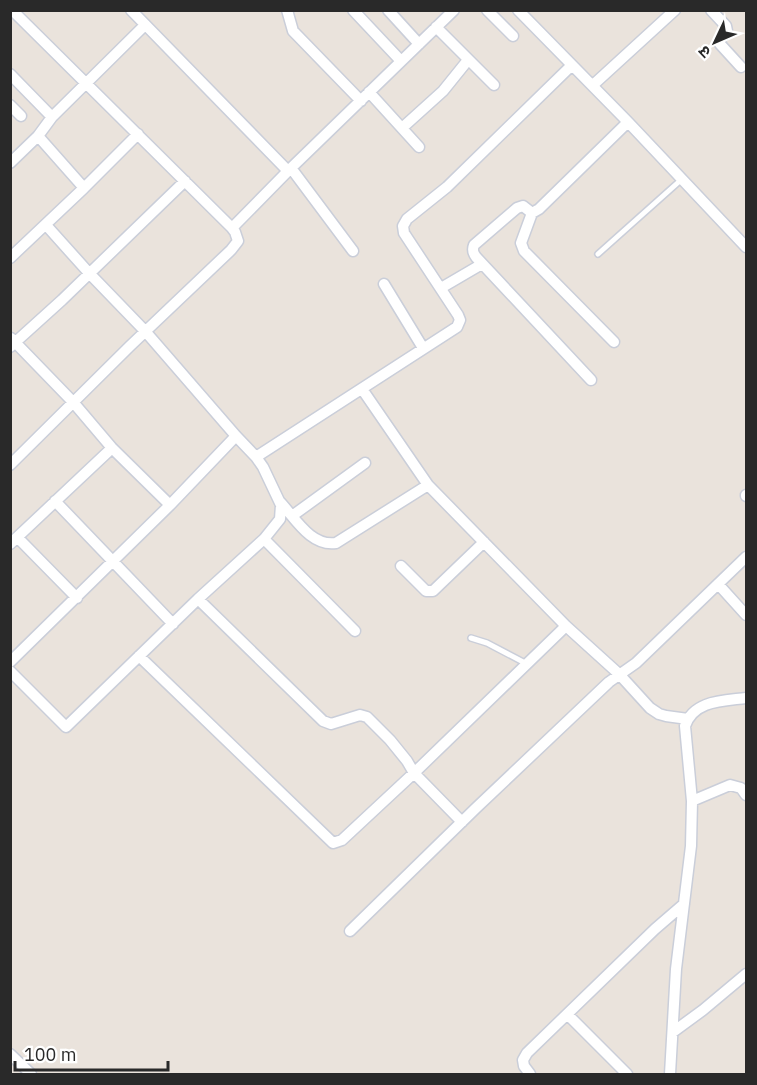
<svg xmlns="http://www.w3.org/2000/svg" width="757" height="1085" font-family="'IBM Plex Sans','Noto Sans Devanagari',sans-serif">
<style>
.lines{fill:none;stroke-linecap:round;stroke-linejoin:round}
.service-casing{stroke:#caced9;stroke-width:8}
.minor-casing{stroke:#caced9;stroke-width:13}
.service{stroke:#fff;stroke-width:5}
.minor{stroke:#fff;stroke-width:10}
</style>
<rect width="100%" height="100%" fill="#eae3dc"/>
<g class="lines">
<defs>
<path id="service" d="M598 254 682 179
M471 638 487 643 527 664"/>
<path id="minor" d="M131 10 288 171
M287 10 293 31 361 101
M353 10 401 61
M388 10 419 44
M487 10 513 36
M518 10 628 122 746 247
M711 10 726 26 727 31 719 41 720 44 741 67
M436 27 494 85
M10 74 52 117
M593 85 675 10
M369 92 419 147
M10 105 21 116
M402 128 443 91 468 60
M38 136 84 188
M10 163 38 136 52 117 145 25
M291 168 353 251
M532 213 521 243 524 251 614 342
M232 228 288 171 454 10
M10 258 84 188 138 134
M384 284 423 348
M441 288 482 264
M11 338 73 402 112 448 170 505
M10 347 62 300 185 181
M591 380 476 257C473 253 472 250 474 245L517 208 523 206 532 213 539 209 628 122
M362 389 428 485 566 626 619 674 650 708 659 714 666 716 688 719
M256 457 457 327 460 320 458 315 404 233 403 226 407 219 447 187 572 65
M10 465 130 346 231 250 238 241 235 232 232 228 12 10
M746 495V496
M55 501 173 624
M280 502C295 518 311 547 336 543L428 485
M292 516 365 463
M18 538 77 598
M264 539 355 631
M10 544 112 448
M401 566 426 591H433L484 542
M718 584 746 615
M198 599 323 721 331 724 360 715 367 717 390 740 407 761 414 773 462 822
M139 656 333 843 342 840 414 773 566 626
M10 662 170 505 236 436
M10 671 66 727 198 599 264 539 280 519 281 505 263 467 256 457 236 436 145 331 89 273 46 225
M692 801 730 785 741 788 746 795
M350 931 476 808 609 682 636 663 746 557
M568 1015 627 1074
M673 1032 703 1010 746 974
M10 1054 31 1074
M530 1074 524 1066 523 1060 527 1053 655 929 684 904
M670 1074 676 969 691 846 692 801 685 726C694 700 723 701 746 698"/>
</defs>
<use href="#service" class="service-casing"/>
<use href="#minor" class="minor-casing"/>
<use href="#service" class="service"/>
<use href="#minor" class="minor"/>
</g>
<rect width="757" height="1085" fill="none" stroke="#292929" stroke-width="24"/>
<g transform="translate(715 42) rotate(226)" stroke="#ffffff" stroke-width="4.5" paint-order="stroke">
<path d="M0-4.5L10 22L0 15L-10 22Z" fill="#292929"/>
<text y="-9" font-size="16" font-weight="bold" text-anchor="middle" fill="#292929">उ</text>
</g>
<path d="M15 1061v9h153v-9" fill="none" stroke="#292929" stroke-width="3"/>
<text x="24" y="1061" font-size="18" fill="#292929" stroke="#ffffff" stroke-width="4.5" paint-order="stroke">100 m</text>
</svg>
